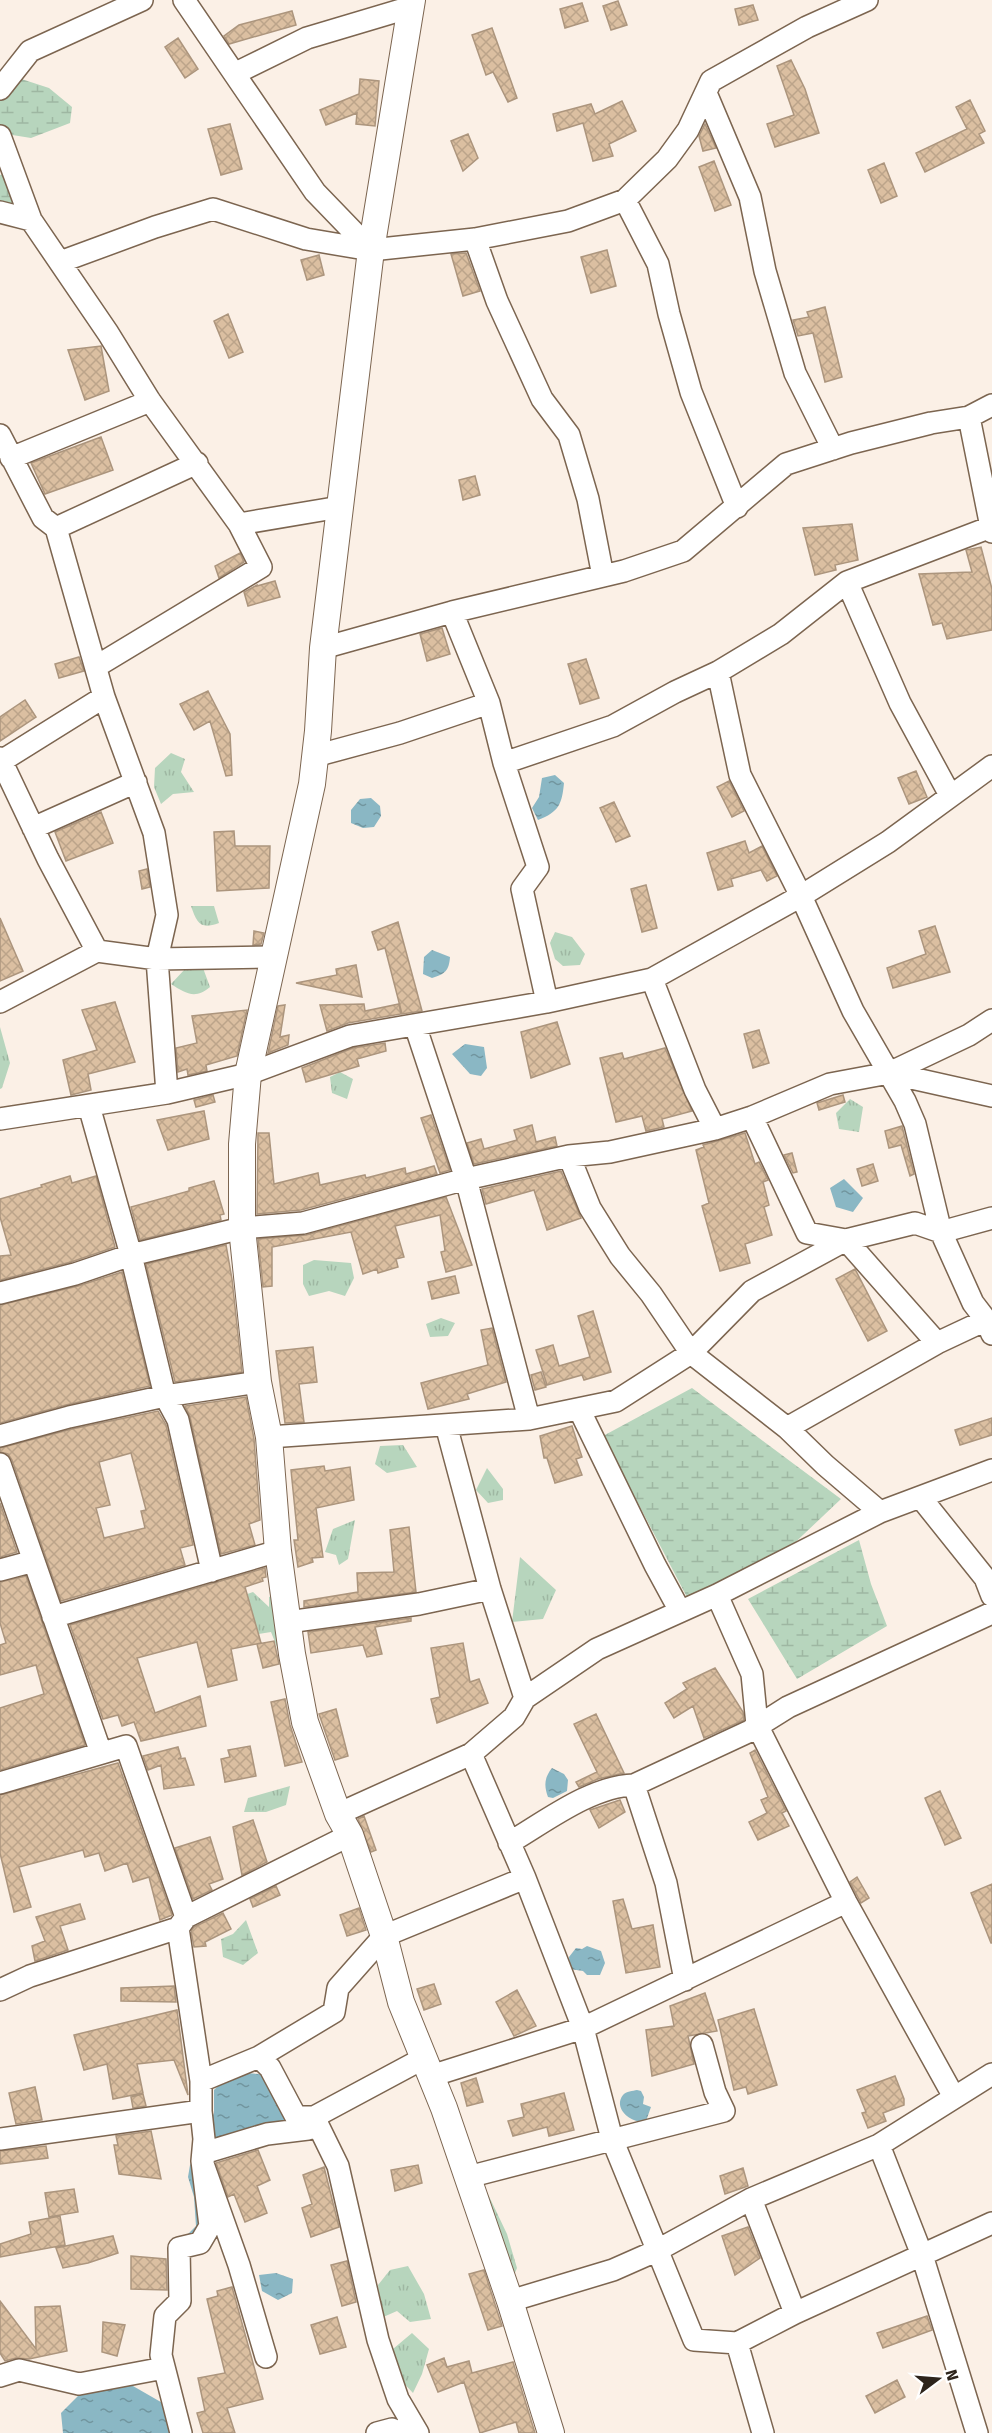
<svg xmlns="http://www.w3.org/2000/svg" width="992" height="2433" font-family="'Fira Sans',sans-serif">
<style>
.grass{fill:url(#grass-tufts)}
.wetland{fill:url(#wetland-marsh)}
.water{fill:url(#water-ripples)}
.building{fill:url(#building-cross-hatch);stroke:#ac957d;stroke-width:1.5;fill-rule:evenodd}
.lines{fill:none;stroke-linecap:round;stroke-linejoin:round}
.minor-casing{stroke:#7c6550;stroke-width:24}
.tertiary-casing{stroke:#7c6550;stroke-width:28}
.minor{stroke:#fff;stroke-width:21}
.tertiary{stroke:#fff;stroke-width:26}
</style>
<defs>
<pattern id="grass-tufts" width="24" height="20" patternUnits="userSpaceOnUse" patternTransform="scale(1.5)"><rect width="24" height="20" fill="#b7d5bd"/><path d="M3 7l-1-3M5 7V3M7 7l1-3M15 17l-1-3M17 17v-4M19 17l1-3" fill="none" stroke="#9eb7a2"/></pattern>
<pattern id="wetland-marsh" width="20" height="14" patternUnits="userSpaceOnUse" patternTransform="scale(1.5)"><rect width="20" height="14" fill="#b7d5bd"/><path d="M1 5h8M5 5V1M11 12h8M15 12V8" fill="none" stroke="#9eb7a2"/></pattern>
<pattern id="water-ripples" width="26" height="14" patternUnits="userSpaceOnUse" patternTransform="scale(1.5)"><rect width="26" height="14" fill="#8ab7c4"/><path d="M2 4q2-2 4 0t4 0M15 11q2-2 4 0t4 0" fill="none" stroke="#71959e"/></pattern>
<pattern id="building-cross-hatch" width="8" height="8" patternUnits="userSpaceOnUse" patternTransform="scale(1.5)"><rect width="8" height="8" fill="#dbbfa1"/><path d="M0 0l8 8M0 8l8-8" fill="none" stroke="#bca48a"/></pattern>
</defs>
<rect width="100%" height="100%" fill="#fbf0e6"/>
<path class="grass" d="M171 753 185 759 181 772 194 792 173 794 161 804 154 787 155 768Z
M191 906H214L219 923C200 930 197 923 191 906Z
M555 932 572 937 585 954 580 965 563 966 555 959 550 943Z
M203 968 210 987C195 1000 185 993 171 984L185 969Z
M0 1027 10 1063 2 1088 0 1089Z
M340 1072 353 1079 347 1099 332 1093 330 1077Z
M850 1099 863 1107 859 1132 839 1129 836 1113Z
M314 1260 351 1263 354 1278 345 1296 329 1291 309 1296 303 1284V1265Z
M441 1318 455 1323 448 1336 430 1337 426 1324Z
M403 1445 417 1467 387 1473 375 1464 380 1446Z
M487 1468 503 1489V1500L488 1503 476 1490Z
M355 1520 348 1559 339 1565 336 1555 325 1552 333 1529Z
M520 1557 556 1590 543 1619 512 1622Z
M253 1592 269 1607V1597L278 1593 281 1657 271 1632 253 1635 207 1608Z
M290 1786 286 1805 266 1812H244L248 1798Z
M487 2192 507 2234 517 2268 512 2280 464 2197Z
M408 2266 424 2294 431 2319 410 2322 397 2311 381 2318 378 2285 390 2270Z
M412 2333 429 2349 422 2374 413 2393 397 2376 393 2349Z"/>
<path class="wetland" d="M3 73 49 88 72 107 70 123 31 138 0 133V76Z
M3 174 21 213 0 222V175Z
M692 1388 841 1499 785 1552 689 1601 603 1436Z
M859 1540 871 1584 887 1626 797 1679 748 1599Z
M246 1920 258 1953 243 1965 223 1957 221 1939 233 1934Z"/>
<path class="water" d="M555 775 564 783C562 804 559 812 538 820L532 808 539 797 542 778Z
M371 798 380 806 381 816 374 827 363 828 351 823V810L360 799Z
M432 950 450 957C449 971 445 974 432 978L423 974 424 957Z
M465 1044 484 1047 487 1068 481 1076 470 1074 452 1054Z
M844 1179 863 1198 853 1212 836 1207 830 1188Z
M552 1768 564 1774 568 1780 567 1791 553 1798 548 1797C544 1786 544 1778 552 1768Z
M587 1946 601 1951 605 1963 600 1975H587L583 1971 570 1969 569 1957 576 1948 582 1949Z
M232 2072 259 2074 277 2087 308 2124 263 2129 258 2125 240 2130 210 2147 221 2205 188 2240 187 2235 196 2226 194 2197 188 2177 190 2165 199 2144 214 2113V2090Z
M637 2090 641 2091 644 2097 643 2104 651 2107 646 2121C633 2125 612 2109 623 2095 626 2091 633 2091 637 2090Z
M276 2273 293 2279 292 2293 278 2300 262 2291 259 2275Z
M104 2380 133 2386 166 2405 171 2433H63L61 2413 83 2391Z"/>
<path class="building" d="M618 1 627 25 611 30 603 6Z
M582 3 588 21 565 28 560 9Z
M753 5 758 20 739 25 735 9Z
M292 11 296 25 229 44 224 36 239 25Z
M492 28 517 98 508 102 493 72 486 75 472 35Z
M178 38 198 69 185 78 165 47Z
M791 60 805 89 819 133 775 147 767 124 794 115 777 66Z
M360 79 379 81 375 126 356 124 357 113 326 125 320 110 359 94Z
M970 100 985 131 979 134 984 143 925 172 916 153 967 129 956 107Z
M622 101 636 131 609 144 613 156 593 161 583 123 557 131 553 114 591 104 595 114Z
M230 124 242 169 221 175 208 129Z
M705 124 716 148 703 151 699 136Z
M468 134 478 158 463 171 451 141Z
M714 161 731 205 715 211 699 167Z
M884 163 897 196 881 203 868 170Z
M607 250 616 286 591 293 581 257Z
M466 253 480 291 463 296 451 254Z
M319 255 324 275 307 280 301 260Z
M825 307 842 377 825 382 813 333 798 336 793 320 809 317 807 312Z
M228 314 243 352 229 358 214 321Z
M101 346 109 391 85 400 68 350Z
M101 437 113 470 45 494 31 463Z
M475 476 480 495 463 500 459 480Z
M852 524 858 560 835 565 836 570 815 575 803 528Z
M981 547 992 589V630L947 639 942 623 933 625 919 574 972 572 966 550Z
M240 553 244 562 219 578 215 566Z
M275 581 280 597 248 606 244 592 257 585V586Z
M442 628 450 654 427 661 420 634Z
M79 657 84 671 59 678 55 664Z
M586 659 599 698 580 704 568 664Z
M208 691 230 734 232 775 226 776 210 721 194 730 180 704Z
M25 700 36 717 0 741V717Z
M916 771 927 797 909 804 898 778Z
M729 781 744 811 732 817 717 787Z
M614 802 630 836 616 842 600 808Z
M101 812 113 843 66 861 55 832Z
M234 831 235 846H270L269 888 217 891 214 832Z
M745 841 749 853 762 846 777 876 767 881 761 870 731 879 733 886 718 890 707 853Z
M147 869 150 887 142 889 139 871Z
M646 885 657 928 642 932 631 889Z
M0 918 23 971 0 981Z
M398 922 422 1011 402 1014 385 948 378 950 372 932Z
M935 926 950 972 893 988 887 968 926 954 919 931Z
M254 931 264 933 261 944 253 945Z
M356 965 362 997 296 983 337 975 336 969Z
M115 1002 135 1062 88 1074 91 1090 71 1095 63 1060 97 1050 82 1010Z
M364 1004 365 1011 399 1004 401 1014 348 1023 327 1031 320 1005Z
M285 1005 280 1037 289 1035 288 1045 268 1053 278 1006Z
M247 1010 237 1056 206 1065 207 1071 188 1075 187 1069 178 1072 176 1048 197 1043 192 1016Z
M557 1022 570 1064 531 1078 521 1032Z
M759 1030 769 1063 753 1068 744 1034Z
M385 1043 386 1051 357 1059 359 1066 306 1082 302 1068 353 1048Z
M665 1048 692 1111 662 1119 664 1127 646 1131 642 1116 616 1122 600 1058 622 1053 624 1059Z
M213 1095 215 1102 196 1107 194 1100Z
M843 1095 845 1102 819 1110 817 1103Z
M204 1111 209 1139 168 1150 157 1120Z
M431 1115 450 1170 440 1173 421 1118Z
M532 1125 536 1142 555 1137 557 1146 474 1164 467 1143 481 1139 484 1149 517 1140 514 1130Z
M902 1126 914 1174 910 1176 901 1145 889 1148 885 1131Z
M258 1133H269L274 1184 318 1173 320 1185 365 1175 366 1178 405 1168 406 1174 434 1166 437 1174 301 1210 257 1214Z
M745 1133 755 1164 759 1162 768 1180 763 1182 769 1205 764 1207 772 1235 745 1244 750 1263 720 1271 702 1206 709 1203 696 1150 704 1147 703 1145Z
M792 1153 797 1172 793 1173 784 1155Z
M873 1164 878 1181 862 1186 857 1169Z
M561 1171 581 1218 547 1230 534 1190 486 1204 482 1189Z
M70 1176 72 1183 96 1176 115 1247 71 1262 0 1280V1256L11 1255 0 1217V1199L42 1187 41 1185Z
M214 1181 224 1214 220 1215 221 1220 140 1240 131 1207 189 1191V1188Z
M446 1197 472 1265 446 1272 441 1252 445 1251 440 1215 395 1226 404 1257 396 1259 398 1267 378 1273 377 1269 363 1274 351 1232 272 1247V1286L263 1287 258 1239 306 1235Z
M226 1245 232 1279 242 1372 175 1382 146 1264Z
M855 1269 887 1331 868 1341 836 1279Z
M122 1272 150 1386 66 1405 0 1423V1305L78 1286Z
M455 1276 459 1293 432 1299 428 1282Z
M593 1311 611 1372 584 1380 582 1375 547 1385 536 1350 553 1345 559 1366 590 1357 578 1316Z
M492 1328 506 1382 467 1394 469 1399 428 1409 421 1383 488 1365 481 1330Z
M313 1347 317 1382 299 1384 304 1422 285 1423 276 1351Z
M541 1372 546 1387 535 1390 531 1375Z
M246 1397 254 1439 260 1520 249 1524 255 1545 221 1554 190 1417 185 1406Z
M158 1411 166 1425 193 1545 180 1548 185 1565 61 1601 12 1460 8 1454 0 1452V1448L72 1429ZM131 1453 146 1510 141 1511 145 1528 104 1538 96 1508 110 1505 99 1462Z
M992 1418V1435L960 1445 955 1430Z
M572 1426 582 1457 576 1459 582 1475 555 1483 547 1458H544L540 1436Z
M324 1466 325 1471 350 1467 354 1500 316 1508 323 1557 312 1558 313 1562 298 1567 294 1540H298L291 1470Z
M0 1503 17 1552 0 1557Z
M409 1527 416 1592 304 1607V1601L358 1592 357 1573 394 1572 390 1530Z
M265 1568 266 1577 262 1578 263 1581 245 1587 261 1643 231 1649 237 1680 208 1687 197 1642 137 1658 155 1713 200 1696 206 1726 141 1741 134 1722 122 1726 118 1715 103 1719 70 1625Z
M26 1576 85 1745 0 1770V1708L44 1694 36 1665 0 1675V1645L6 1643 0 1623V1582Z
M411 1618V1621L375 1627 382 1654 367 1657 363 1645 311 1653 308 1632Z
M274 1641 279 1664 263 1668 257 1644Z
M463 1643 470 1682 479 1679 488 1703 437 1723 431 1699 440 1697 431 1648Z
M715 1668 743 1712 744 1720 704 1738 693 1706 674 1718 665 1703 687 1689 683 1683Z
M285 1699 290 1725 302 1762 285 1766 271 1702Z
M336 1709 348 1756 335 1760 319 1714Z
M596 1714 624 1773 598 1779 579 1787 576 1782 597 1772 574 1724Z
M250 1746 256 1776 225 1782 221 1759 230 1757 228 1750Z
M178 1747 181 1757 178 1759 185 1758 194 1785 164 1789 161 1765 148 1770 143 1756Z
M755 1750 786 1811 782 1813 789 1826 758 1840 749 1822 767 1813 761 1800 768 1797 750 1753Z
M118 1763 172 1915 160 1920 149 1877 133 1882 127 1863 105 1871 99 1853 85 1857 83 1850 19 1867 31 1907 14 1912 0 1853V1795Z
M940 1791 961 1838 945 1845 925 1798Z
M620 1800 625 1812 599 1828 590 1810Z
M364 1816 376 1850 371 1852 358 1819Z
M253 1820 267 1862 242 1875 233 1827Z
M210 1837 223 1879 209 1884 212 1890 193 1899 175 1848Z
M857 1877 869 1898 861 1903 850 1882Z
M992 1884V1943H991L971 1893Z
M276 1886 280 1895 253 1907 250 1899Z
M623 1899 632 1929 653 1925 660 1967 626 1973 613 1901Z
M80 1904 85 1919 60 1926 68 1950 35 1961 32 1946 45 1941 36 1917Z
M359 1908 366 1930 347 1936 340 1915Z
M223 1913 231 1929 205 1942 206 1946 194 1947 191 1931 194 1927Z
M434 1984 441 2004 424 2010 417 1989Z
M174 1986 176 2002 121 2001V1988Z
M517 1990 536 2026 514 2036 496 2002Z
M705 1993 717 2031 688 2036 694 2064 652 2076 646 2030 674 2026 670 2006Z
M754 2009 777 2085 748 2094 746 2087 734 2090 718 2020Z
M177 2010 188 2095 174 2060 137 2064 143 2093 113 2099 107 2064 84 2070 74 2035Z
M895 2076 904 2099V2105L883 2113 886 2121 868 2128 862 2113 866 2112 857 2090Z
M476 2078 483 2102 467 2106 461 2083Z
M35 2087 42 2120 16 2124 9 2093Z
M564 2093 574 2130 549 2136 547 2127 513 2136 508 2121 524 2117 521 2104Z
M143 2094 146 2106 133 2108 131 2097Z
M151 2131 161 2179 119 2174 114 2145H118L116 2136Z
M46 2146 48 2158 0 2164V2151Z
M258 2150 270 2180 257 2186 267 2213 245 2222 234 2194 228 2197 216 2163Z
M418 2165 422 2183 395 2191 391 2170Z
M324 2167 339 2227 311 2237 302 2208 312 2204 303 2175Z
M743 2168 748 2186 725 2194 720 2176Z
M74 2189 78 2212 49 2217 45 2193Z
M60 2216 65 2245 0 2257V2244L31 2234 29 2222Z
M748 2227 760 2258 735 2275 722 2236Z
M113 2236 118 2253 88 2263 63 2268 56 2248Z
M131 2256 166 2259 167 2290 131 2289Z
M347 2261 356 2302 342 2306 331 2265Z
M484 2270 502 2326 488 2330 469 2274Z
M232 2287 263 2399 227 2408 235 2433H203L197 2413 205 2411 198 2378 225 2373 207 2299 218 2296 217 2291Z
M0 2301 36 2349 35 2307 60 2306 67 2351 29 2359 16 2358 5 2361 0 2353Z
M927 2316 932 2330 883 2348 877 2333Z
M337 2317 346 2347 320 2354 311 2325Z
M103 2322 125 2325 117 2356 102 2352Z
M444 2358 447 2367 469 2361 472 2373 513 2362 535 2433H519L516 2422 480 2433 464 2382 438 2392 427 2365Z
M897 2380 905 2397 875 2413 866 2396Z"/>
<g class="lines">
<defs>
<path id="minor" d="M184 0 315 192 371 250
M236 73 307 38 411 7
M0 89 30 51 142 0
M706 93 750 197 765 271 795 373 833 449
M0 136 31 220 108 333 150 401 239 524 261 567 97 666
M625 200 658 264 669 314 691 392 737 507
M0 212 31 220
M475 239 497 301 542 399 569 435 588 499 603 576
M60 262 155 227 213 209 306 239 371 250 475 239 568 221 625 200 667 159 688 130 711 81 807 27 867 0
M969 417 992 532
M0 435 43 518 56 528 104 697 154 833 167 915 157 959 167 1093
M11 458 150 401
M239 524 340 507
M56 528 197 463
M847 582 900 703 950 795
M452 612 489 703 504 763 538 867 522 889 547 1002
M323 648 452 612 624 571 683 551 786 464 851 443 931 423 969 417 992 405
M718 672 740 775 801 896 853 1011 905 1101 915 1124 941 1232 973 1303 986 1320 992 1334
M315 756 400 733 489 703
M0 758 48 859 97 951
M0 762 104 697
M504 763 613 726 675 692 718 672 781 634 847 582 991 527
M33 828 136 782
M652 979 695 1090 715 1129
M0 1002 97 951 157 959 272 957
M415 1025 466 1179 529 1419
M889 1073 992 1096
M89 1106 131 1255 165 1396 178 1420 212 1571
M752 1117 807 1233 846 1240 937 1343
M0 1119 167 1093 248 1074 350 1036 547 1002 652 979 801 896 888 842 992 766
M569 1156 590 1208 620 1256 651 1294 691 1353 787 1428 825 1465 880 1512
M0 1293 75 1274 131 1255 242 1228 303 1223 466 1179 569 1156 610 1152 715 1129 752 1117 830 1084 889 1073 969 1035 992 1020
M579 1409 655 1565 680 1611
M446 1425 490 1589 525 1698
M787 1428 937 1343 986 1320
M0 1436 69 1417 165 1396 258 1382
M269 1437 529 1419 616 1401 691 1353 752 1291 846 1240 915 1223 941 1232 992 1218
M0 1464 101 1753
M921 1498 985 1578 992 1596
M0 1570 34 1561
M717 1595 752 1674 757 1725 846 1902 954 2097
M53 1617 278 1551
M288 1622 419 1604 490 1589
M471 1754 525 1878 583 2028 612 2139 694 2340 737 2343 795 2313 992 2223
M0 1783 126 1746 186 1917
M634 1785 750 1731 788 1707 992 1613
M338 1814 471 1754 514 1717 525 1698 597 1649 717 1595 880 1512 992 1470
M509 1843C545 1822 591 1786 634 1785L666 1883 685 1980
M178 1928 201 2081V2111L204 2139 202 2161 239 2265 266 2357
M0 1990 30 1976 178 1928 186 1917 350 1835
M259 2057 270 2068 296 2117H314L338 2166 378 2340 398 2399 418 2433
M431 2076 583 2028 846 1902
M201 2081 259 2057 334 2012 338 1988 384 1936 525 1878
M0 2139 201 2111
M879 2145 922 2255 977 2433
M468 2177 724 2111 715 2092 702 2045
M751 2199 795 2313
M510 2301 613 2270 656 2251 751 2199 879 2145 992 2074
M737 2343 763 2433
M0 2376 19 2370 79 2384 164 2368
M181 2433 161 2355 165 2316 180 2301 179 2248 200 2243 210 2226 202 2161 207 2152 267 2134 308 2129 314 2117 424 2058
M377 2433 392 2429 401 2433"/>
<path id="tertiary" d="M412 0 371 250 323 648 318 731 312 784 248 1074 242 1144V1228L258 1382 269 1437 278 1551 292 1654 305 1722 338 1814 350 1835 384 1936 401 2002 444 2108 510 2301 551 2433"/>
</defs>
<use href="#minor" class="minor-casing"/>
<use href="#tertiary" class="tertiary-casing"/>
<use href="#minor" class="minor"/>
<use href="#tertiary" class="tertiary"/>
</g>
<g transform="translate(938 2379) rotate(74)" stroke="#ffffff" stroke-width="4.5" paint-order="stroke">
<path d="M0-4.5L10 22L0 15L-10 22Z" fill="#2d241b"/>
<text y="-9" font-size="16" font-weight="bold" text-anchor="middle" fill="#2d241b">N</text>
</g>
</svg>
